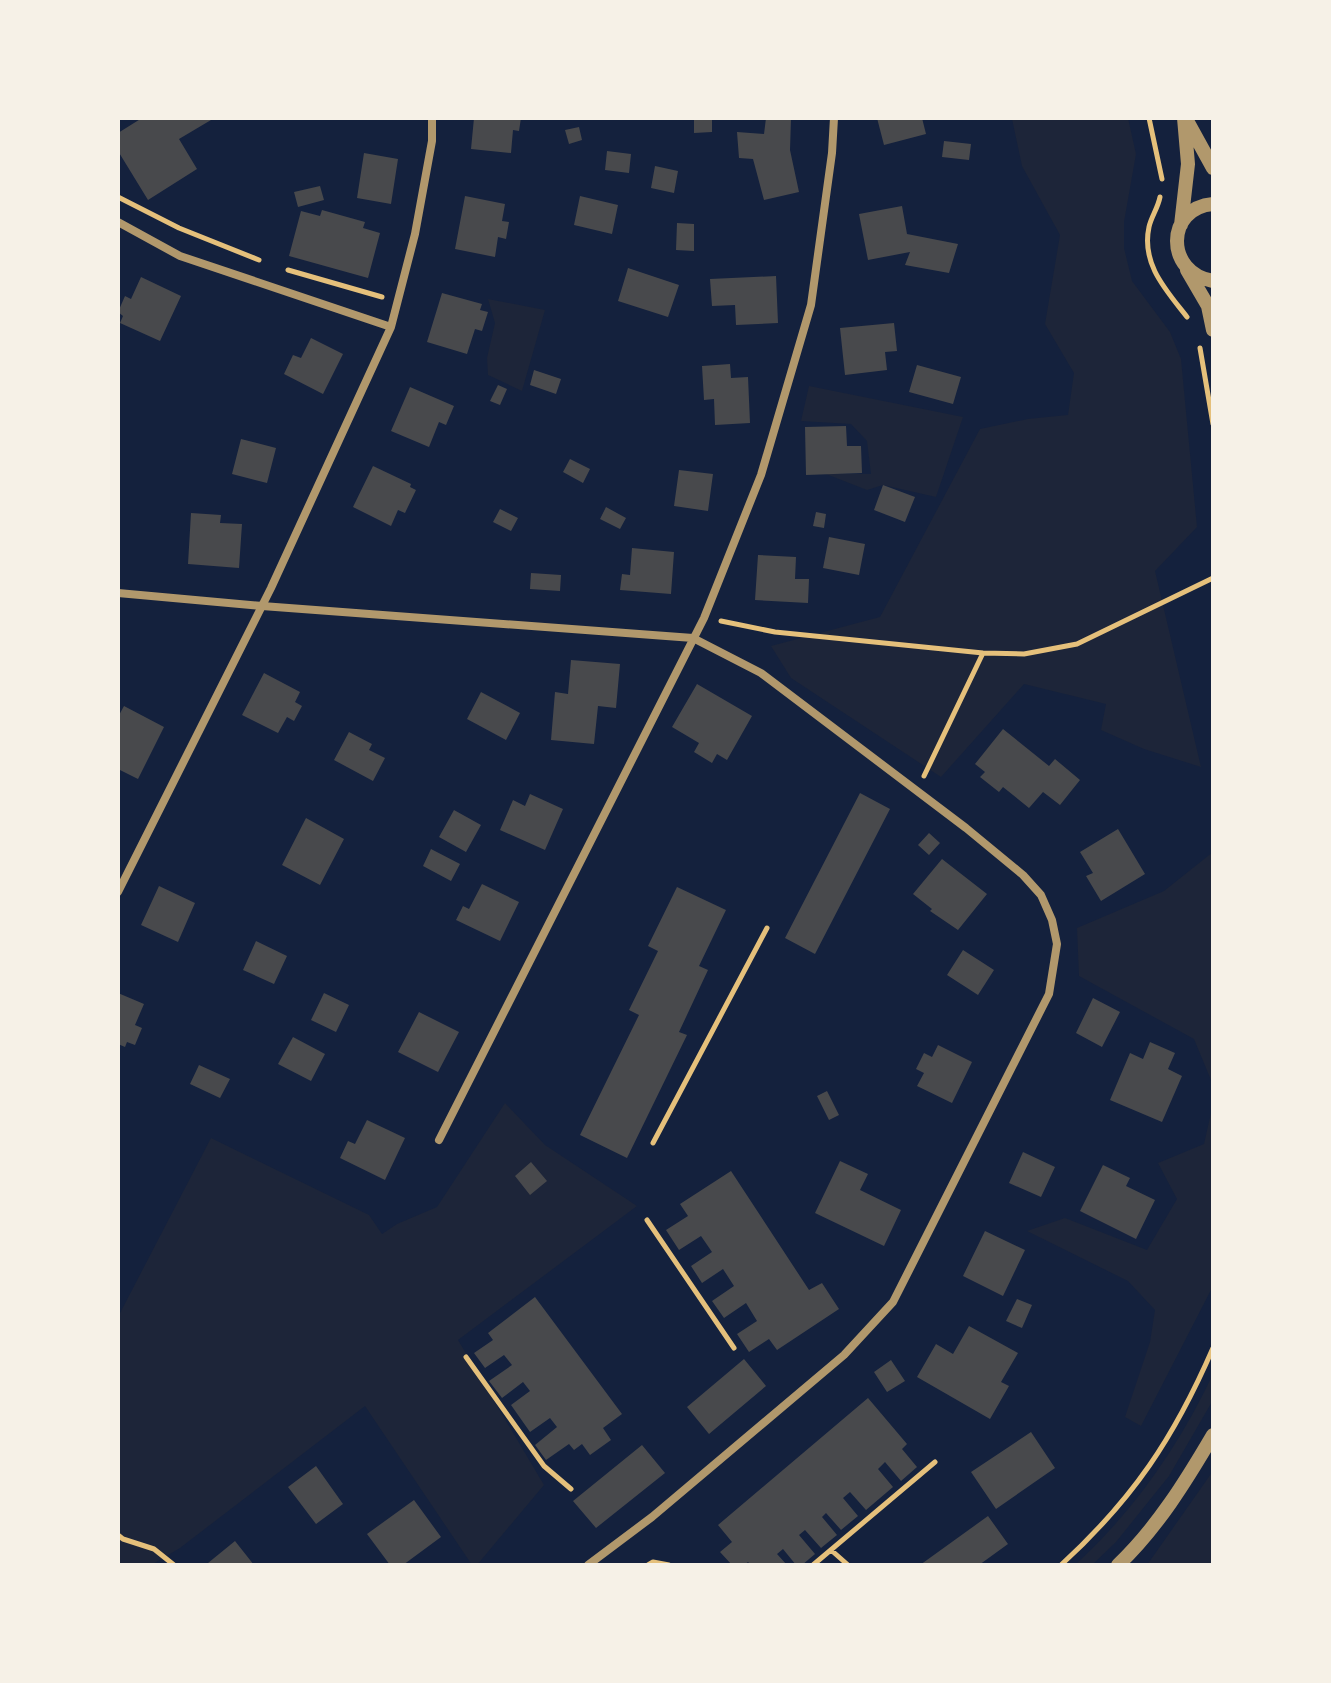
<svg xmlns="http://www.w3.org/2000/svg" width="1331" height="1683" font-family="'Sofia Sans Condensed',sans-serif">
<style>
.green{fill:#1d2539}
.building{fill:#48494c}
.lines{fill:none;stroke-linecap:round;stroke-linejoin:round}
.path{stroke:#e5c07b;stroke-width:5}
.minor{stroke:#b1986c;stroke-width:8}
.tertiary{stroke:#b1986c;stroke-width:14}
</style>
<rect width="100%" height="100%" fill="#14213d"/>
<path class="green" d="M1128 118 1136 154 1124 222V248L1132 281 1170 332 1181 359 1197 527 1155 571 1201 767 1144 749 1101 730 1106 704 1024 684 941 777 791 678 771 646 880 617 980 429 1028 419 1068 415 1074 373 1045 324 1060 235 1022 166 1012 119Z
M488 299 545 310 522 391 488 375 487 358 495 323Z
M809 386 963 417 936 497 883 485 867 490 826 474H871L867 441 851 424 801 421Z
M1213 852V1085L1194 1039 1079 976 1077 928 1164 891Z
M505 1103 545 1145 637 1206 458 1340 544 1485 477 1565H472L365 1406 180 1548 151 1565H118V1317L211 1138 369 1215 382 1234 397 1224 437 1207Z
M1213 1104V1286L1141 1426 1125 1417 1150 1342 1155 1310 1128 1281 1027 1231 1065 1218 1147 1250 1177 1199 1158 1163 1204 1144Z
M1213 1374V1400L1169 1476 1116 1542 1092 1565H1075C1134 1511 1179 1446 1213 1374Z
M1213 1471V1565H1147Z"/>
<path class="building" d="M142 118 211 120 179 139 197 169 148 200 118 151V133Z
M474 118H521L519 131 513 130 511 153 471 149Z
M694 118H712V132L694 133Z
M766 118H791L790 150 799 192 764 200 753 159 739 158 737 132 764 134Z
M877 118H922L926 134 884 145Z
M579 127 582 140 569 144 565 130Z
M944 141 971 144 969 160 942 157Z
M607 151 631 154 629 173 605 170Z
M364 153 398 159 391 204 357 198Z
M655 166 678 171 674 193 651 188Z
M320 186 324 200 298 207 294 192Z
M465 196 505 204 502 221 509 222 506 239 498 237 495 257 455 249Z
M580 196 618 205 612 234 574 225Z
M902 206 907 234 958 244 949 273 905 265 910 252 868 260 859 214Z
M322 210 365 222 363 228 380 233 368 278 289 256 301 211 320 216Z
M677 223 694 224V251L676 250Z
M628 268 679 285 668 317 618 301Z
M776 276 778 323 736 325 735 305 712 306 710 279Z
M141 277 181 296 160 341 120 323 123 316 118 312 125 296 131 299Z
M442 293 482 304 480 310 488 312 482 331 475 329 467 354 427 342Z
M894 323 897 351 885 352 887 370 845 375 840 328Z
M311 338 343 354 323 394 284 374 293 355 301 358Z
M730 364 731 378 748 377 750 423 715 425 714 399 704 400 702 366Z
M917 365 961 377 953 404 909 392Z
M534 370 561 379 556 394 530 385Z
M498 385 507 389 500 405 490 401Z
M410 387 454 406 446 425 439 422 429 447 391 431Z
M846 426 847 446H861L862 473 806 475 805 427Z
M241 439 276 448 267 483 232 474Z
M570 459 590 469 583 483 563 472Z
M373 466 411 484 410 487 416 490 405 513 398 510 391 526 353 507Z
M679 470 713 474 708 511 674 506Z
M883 485 915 497 905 522 874 510Z
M606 507 626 518 620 529 600 519Z
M500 509 518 518 511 531 493 522Z
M816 512 826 514 824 528 813 526Z
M191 513 221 515 220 523 242 524 239 568 188 564Z
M829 537 865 544 859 575 823 568Z
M632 548 674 552 671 594 620 590 622 574 630 575Z
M758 555 796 557 795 579H809L808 603 755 600Z
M531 573 561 575 560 591 530 589Z
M571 660 620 664 616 708 598 706 594 744 551 740 555 692 568 694Z
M264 673 300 692 295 702 302 706 294 721 287 717 278 733 242 715Z
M697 684 752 716 727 760 717 754 712 763 694 752 699 743 672 727Z
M481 692 520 713 506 740 467 719Z
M124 706 164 727 138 779 118 769V717Z
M1003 729 1049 766 1055 759 1080 780 1060 805 1043 792 1029 808 1003 787 999 792 980 777 985 772 975 764Z
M349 732 372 744 369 750 385 758 373 781 334 760Z
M860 793 890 809 815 954 785 938Z
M530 794 563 809 545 850 500 830 513 800 525 806Z
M454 810 481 825 466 852 439 837Z
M306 818 344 839 320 885 282 865Z
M1118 829 1145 874 1101 901 1086 876 1093 873 1080 852Z
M929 833 940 843 929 855 918 845Z
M431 849 460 864 451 881 423 866Z
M942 859 987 894 958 930 930 911 932 909 913 894Z
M482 884 519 902 500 941 456 920 463 906 469 909Z
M159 886 195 903 178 942 141 925Z
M677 887 726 910 699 966 708 970 679 1032 687 1035 627 1158 580 1135 639 1015 629 1010 658 951 648 946Z
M256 941 287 956 274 984 243 970Z
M963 950 994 970 978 995 947 975Z
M118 993 144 1004 135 1025 142 1028 135 1045 127 1042 125 1047 118 1044Z
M324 993 349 1005 336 1032 311 1020Z
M1093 998 1120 1012 1102 1047 1076 1033Z
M419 1012 459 1032 438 1072 398 1052Z
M293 1037 325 1054 311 1081 278 1064Z
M1150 1042 1175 1053 1168 1069 1182 1076 1162 1122 1110 1100 1130 1053 1143 1059Z
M938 1045 972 1062 952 1103 917 1086 924 1073 916 1069 924 1053 932 1057Z
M199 1065 230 1079 220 1098 190 1084Z
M827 1091 839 1115 829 1120 817 1096Z
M367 1120 405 1138 385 1180 340 1158 348 1141 355 1144Z
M1023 1152 1055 1167 1041 1197 1009 1183Z
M840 1161 868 1174 860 1190 901 1210 884 1246 815 1213Z
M531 1162 547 1181 530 1195 515 1176Z
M1103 1165 1130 1178 1126 1186 1155 1200 1136 1239 1080 1211Z
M731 1171 809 1290 822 1283 839 1309 777 1350 769 1339 749 1352 737 1334 757 1321 746 1303 724 1318 712 1301 734 1286 723 1269 702 1283 691 1266 712 1252 701 1236 679 1250 666 1230 688 1216 680 1204Z
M985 1231 1025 1250 1003 1296 963 1276Z
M535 1297 622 1414 603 1428 611 1440 590 1455 582 1444 574 1450 569 1444 546 1460 535 1445 557 1427 550 1418 530 1432 511 1405 530 1391 523 1382 502 1398 489 1381 512 1365 504 1355 485 1368 474 1353 493 1340 488 1333Z
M1017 1299 1032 1305 1022 1328 1006 1321Z
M969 1326 1018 1353 1001 1382 1009 1386 990 1419 917 1377 936 1344 953 1354Z
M744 1359 766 1386 709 1434 687 1407Z
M891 1360 905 1381 887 1392 874 1372Z
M868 1398 907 1444 902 1449 917 1467 901 1481 885 1462 878 1469 893 1487 866 1510 850 1492 843 1498 858 1516 841 1530 826 1513 822 1517 837 1535 821 1548 805 1530 799 1535 815 1554 802 1565H796L783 1549 777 1554 787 1565H751L748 1562 744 1565H732L720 1552 732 1542 718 1525Z
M1031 1432 1055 1468 996 1509 971 1472Z
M642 1445 665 1473 596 1528 573 1501Z
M316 1466 343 1504 316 1524 288 1487Z
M414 1500 441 1537 403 1565H390L367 1534Z
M988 1516 1008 1544 979 1565H920Z
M235 1541 254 1565H210L208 1563Z"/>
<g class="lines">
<path class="path" d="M1149 118 1162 179
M118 197 179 228 259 260
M1160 197C1158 208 1151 217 1149 227 1141 264 1166 290 1187 317
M288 270 382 297
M1200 348 1213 424
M721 621 775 632 983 653 1024 654 1077 644 1213 578
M924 776 983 653
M653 1143 767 928
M647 1220 734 1348
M466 1357 544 1466 571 1489
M118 1535 123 1539 154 1549 174 1565
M831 1550 848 1565
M648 1565 653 1562 669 1565
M813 1565 935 1462
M1061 1565C1133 1499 1174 1438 1213 1348"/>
<path class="minor" d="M118 222 180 256 391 327
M118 593 262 606 693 638 761 673 966 828 1023 875 1041 895 1052 920 1057 944 1049 994 893 1302 844 1355 652 1517 588 1565
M118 892 271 588 391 327 415 234 432 141V118
M439 1140 704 618 761 475 811 305 832 153 834 118"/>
<path class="tertiary" d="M1186 119 1213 168
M1213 204C1165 208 1165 273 1213 281
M1181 225 1188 164 1184 118
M1187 270 1208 306 1213 330
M1118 1565C1157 1528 1186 1481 1213 1435"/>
</g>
<rect width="1331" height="1683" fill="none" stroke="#f6f1e7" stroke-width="240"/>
</svg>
